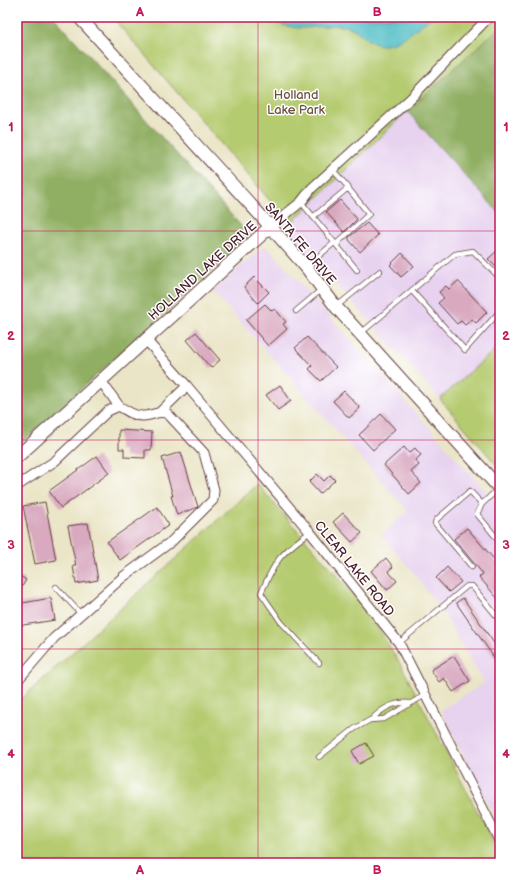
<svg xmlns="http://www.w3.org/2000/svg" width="517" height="880" font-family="'Balsamiq Sans',sans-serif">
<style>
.built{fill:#e7d2ef}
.green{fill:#b5cb6f;stroke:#80754d}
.forest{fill:#90af62;stroke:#6d6746}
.water{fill:#50bec5;stroke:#4d6e78}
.building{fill:#d9a9c0}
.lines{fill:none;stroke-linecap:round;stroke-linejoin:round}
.lane-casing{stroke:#623d42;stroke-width:6}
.street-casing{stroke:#623d42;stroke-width:11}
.secondary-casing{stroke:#623d42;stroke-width:14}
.lane{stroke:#fff;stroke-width:4.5}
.street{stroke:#fff;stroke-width:9}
.secondary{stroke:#fff;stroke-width:12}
.grid{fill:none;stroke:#c2185b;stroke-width:1;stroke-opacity:0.55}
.labels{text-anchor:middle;stroke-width:3;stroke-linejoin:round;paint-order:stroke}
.park-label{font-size:13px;fill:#6a533f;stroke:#fff}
.street-label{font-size:13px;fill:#4a1f2b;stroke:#fff}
.neatline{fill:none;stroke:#c2185b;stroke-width:1.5}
.grid-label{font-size:13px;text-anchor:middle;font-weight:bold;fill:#c2185b}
</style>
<rect width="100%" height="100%" fill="#fff"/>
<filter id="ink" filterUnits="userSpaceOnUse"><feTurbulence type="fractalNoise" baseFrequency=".025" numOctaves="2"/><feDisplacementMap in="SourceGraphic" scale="8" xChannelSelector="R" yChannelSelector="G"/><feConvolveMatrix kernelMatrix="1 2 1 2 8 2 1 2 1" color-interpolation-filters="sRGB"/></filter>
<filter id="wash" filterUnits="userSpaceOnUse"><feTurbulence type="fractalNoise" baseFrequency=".012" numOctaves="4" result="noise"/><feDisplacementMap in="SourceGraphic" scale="16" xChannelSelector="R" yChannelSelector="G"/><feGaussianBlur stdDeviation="0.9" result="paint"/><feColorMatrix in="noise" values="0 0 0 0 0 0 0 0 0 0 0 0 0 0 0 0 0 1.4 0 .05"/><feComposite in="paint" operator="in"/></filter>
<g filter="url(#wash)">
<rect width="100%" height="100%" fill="#eae5c6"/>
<path class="built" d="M407 111 500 214V345L440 399 290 233 292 223Z
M265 247 270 250 500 507V828L441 710 484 683 444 614 414 573 381 535 408 511 213 291 260 249Z"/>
<path class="green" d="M112 17H500V27L407 111 291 223 272 203Z
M500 345V469L440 399Z
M257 484 367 610 402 667 500 855V863H17V703Z"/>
<path class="forest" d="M17 17H54L250 236 17 447Z
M500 27V214L407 111Z"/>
<path class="water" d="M274 17H432C423 23 402 41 394 43 368 52 363 28 345 26 317 23 302 35 273 21Z"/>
<g id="blocks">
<path class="building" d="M340 200 357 219 344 232 326 212Z
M367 223 378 235 360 252 349 240V237Z
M500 248V271L488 259Z
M402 253 414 266 401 277 390 265Z
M254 277 269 292 258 303 244 287Z
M458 281 487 312 476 323 472 319 465 325 461 321 457 324 438 303 444 298 439 292 446 286 449 289Z
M265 304 272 311 275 309 286 322 283 324 287 329 268 346 246 320Z
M196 332 220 360 211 368 187 340Z
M307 337 336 367 321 381 309 369 312 366 295 348Z
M280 385 291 401 278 410 266 395Z
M344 391 360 408 349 418 333 401Z
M381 414 395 429 373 450 359 435Z
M119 430 152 432 151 450H145V458L124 457V449H119Z
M404 447 409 453 415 448 421 455 415 460 419 465 411 472 421 483 409 494 384 465Z
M181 452 198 507 177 515 171 496H173L162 458Z
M97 456 109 473 61 508 49 491Z
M317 474 324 481 330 475 335 480 320 494 309 482Z
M45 502 56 560 35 564 23 506Z
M157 507 169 525 120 560 107 542Z
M343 513 362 533 352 542 333 522Z
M88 523 98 580 76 584 73 566H76L68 526Z
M467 528 499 565 495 568 500 574V601L479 577 483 574 454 539Z
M386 558 393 567 388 571 397 581 387 590 371 571Z
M447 567 461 582 449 592 436 578Z
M17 574 26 580 17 595Z
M51 598 55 620 17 626V604Z
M463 598 500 652V655L495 659 457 604V602Z
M454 656 470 681 453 692 444 678 439 682 431 670Z
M366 743 374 756 359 764 352 751Z"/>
</g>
</g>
<g filter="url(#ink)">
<use href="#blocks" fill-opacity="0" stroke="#623d42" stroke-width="1"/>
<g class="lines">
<defs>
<path id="lane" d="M332 169 348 187
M301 202 357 270
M313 217 348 188 369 214 336 244
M307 266 334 243
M412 291 465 350 500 311
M337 306 380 271
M296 311 322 289
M361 333 455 254 473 251 500 278
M482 504 477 514 500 542
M310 532C280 554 276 559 261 593L281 622 319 663
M472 567 435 523 436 520 470 491 482 504 499 488
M56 587 81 614
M399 643 467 586H472L500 620
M371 720C381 709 395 701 410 703
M319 757 354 729 370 720 384 719 425 695"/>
<path id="street" d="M270 227 301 202 312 188 411 98 489 17
M146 340 187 386 310 532 399 643 500 842
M101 381 119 406
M160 412 187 386
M17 486 55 461 108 411 119 406C126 410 133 416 142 416 151 417 159 409 168 414L204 453 214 490 213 500 172 541 123 577 54 638 17 681"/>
<path id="secondary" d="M79 17 261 216 306 267 336 307 500 489
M17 457 270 227"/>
</defs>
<use href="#lane" class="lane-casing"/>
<use href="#street" class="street-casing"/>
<use href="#secondary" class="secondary-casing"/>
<use href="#lane" class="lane"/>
<use href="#street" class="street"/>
<use href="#secondary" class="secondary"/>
</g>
</g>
<path class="grid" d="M258 17V863M17 231H500M17 440H500M17 649H500"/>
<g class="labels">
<g class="park-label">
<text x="296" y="99">Holland<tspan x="296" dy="15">Lake Park</tspan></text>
</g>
<g class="street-label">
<text transform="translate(301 243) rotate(50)" y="5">SANTA FE DRIVE</text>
<text transform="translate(202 270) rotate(-42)" y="5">HOLLAND LAKE DRIVE</text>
<text transform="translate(355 568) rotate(51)" y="5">CLEAR LAKE ROAD</text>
</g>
</g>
<rect width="517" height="880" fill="none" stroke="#fff" stroke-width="44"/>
<rect x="22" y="22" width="473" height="836" class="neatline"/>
<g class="grid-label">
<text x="140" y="16">A</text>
<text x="377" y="16">B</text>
<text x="11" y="131">1</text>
<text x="506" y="131">1</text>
<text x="11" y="340">2</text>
<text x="506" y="340">2</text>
<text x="11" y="549">3</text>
<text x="506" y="549">3</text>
<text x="11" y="758">4</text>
<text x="506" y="758">4</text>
<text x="140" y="874">A</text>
<text x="377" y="874">B</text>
</g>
</svg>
